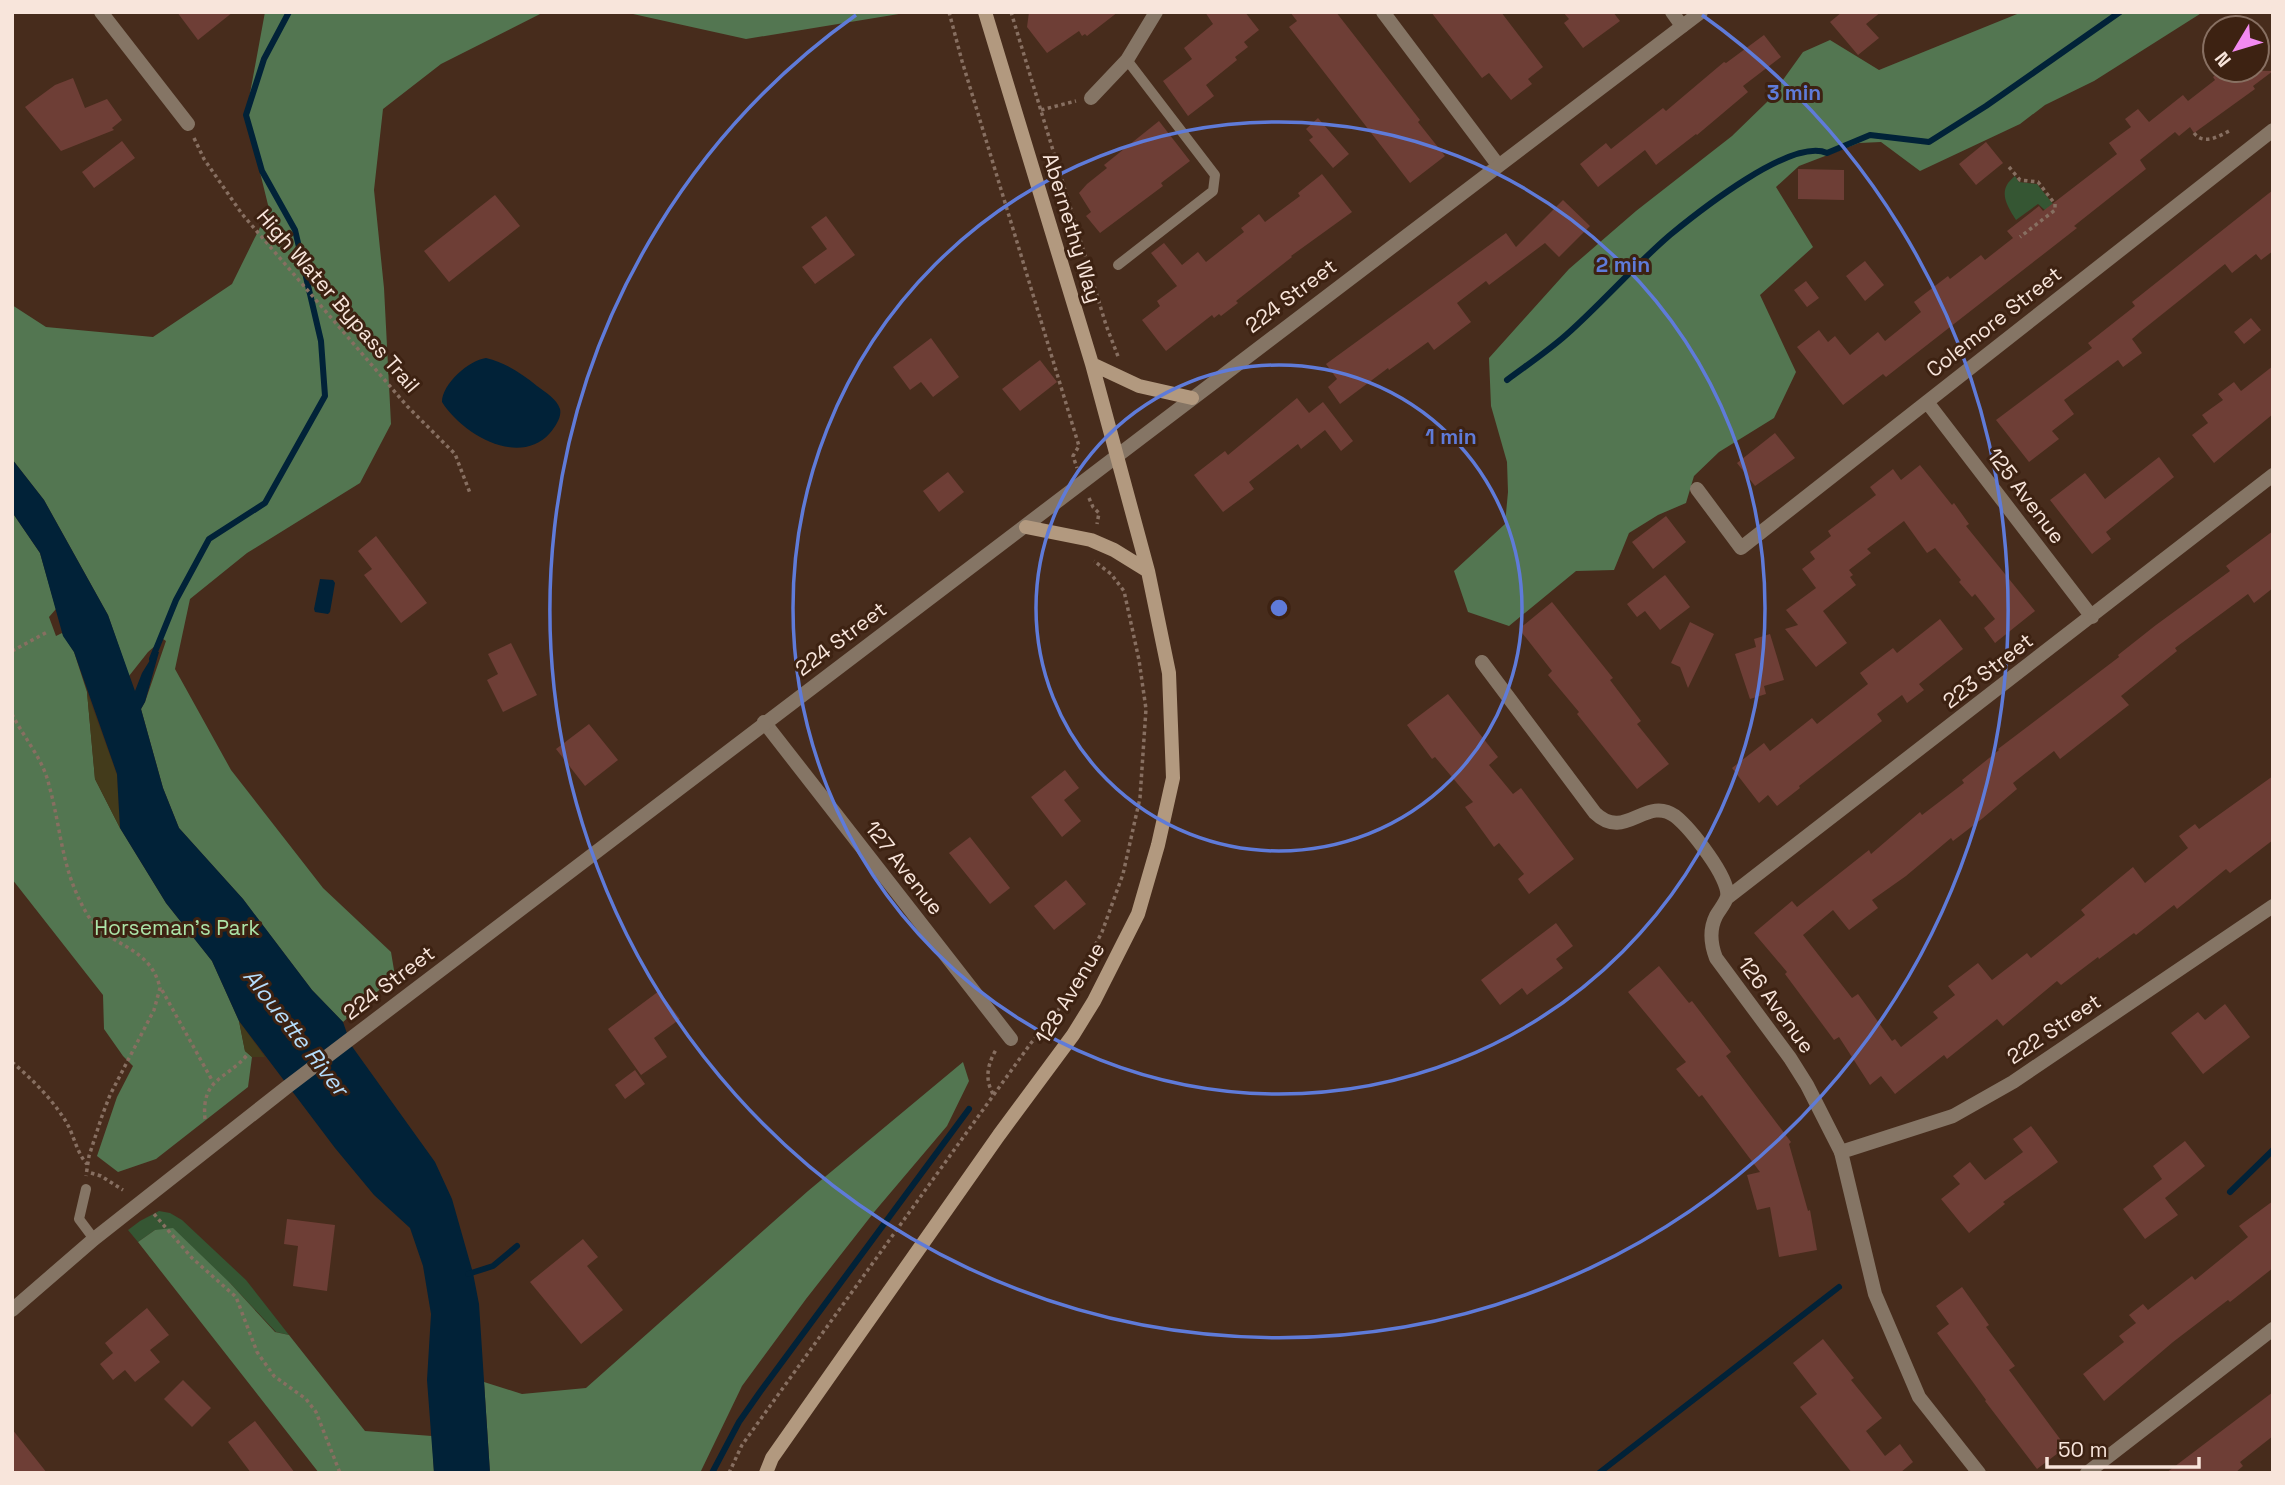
<svg xmlns="http://www.w3.org/2000/svg" width="2285" height="1485" font-family="'Space Grotesk',sans-serif">
<style>
.green{fill:#355633}
.forest{fill:#537651}
.sand{fill:#433b1b}
.water{fill:#012238}
.lines{fill:none;stroke-linecap:round;stroke-linejoin:round}
.stream{stroke:#012238;stroke-width:6}
.building{fill:#6e3e36}
.path{stroke:#876f61;stroke-width:3.5;stroke-dasharray:3.5 3.5;stroke-linecap:butt}
.service{stroke:#857565;stroke-width:10}
.minor{stroke:#857565;stroke-width:14}
.tertiary{stroke:#857565;stroke-width:14}
.secondary{stroke:#b2997f;stroke-width:14}
.ring{fill:none;stroke:#5f7bd9;stroke-width:3.5}
.labels{text-anchor:middle;stroke-width:6;stroke-linejoin:round;paint-order:stroke}
.street-label{font-size:21px;fill:#f8e5db;stroke:#3d2212}
.park-label{font-size:21px;fill:#ace4a8;stroke:#3d2212}
.water-label{font-size:23px;font-style:italic;fill:#b5ddfc;stroke:#3d2212}
.centre{fill:#5f7bd9;stroke:#3d2212;stroke-width:3.5}
.ring-label{font-size:21px;text-anchor:middle;font-weight:bold;fill:#5f7bd9;stroke:#3d2212;stroke-width:6;stroke-linejoin:round;paint-order:stroke}
</style>
<rect width="100%" height="100%" fill="#472c1c"/>
<path class="green" d="M2015 176 2019 182 2037 184 2053 204 2046 211 2038 204 2016 220C2006 204 1997 190 2015 176Z
M159 1211 170 1213 182 1220 246 1280 289 1335 276 1332 230 1283 155 1230 138 1242 128 1230 140 1221Z"/>
<path class="forest" d="M265 12H544L441 64 383 109 374 190 384 288 391 424 360 483 247 553 190 599 175 669 231 770 323 888 391 952 395 976 343 1022 312 990 243 899 179 828 163 788 141 709 145 702 166 641 163 639 148 652 129 676 108 615 44 500 12 459V305L46 327 153 337 232 284 269 209 246 115Z
M624 12H911L746 39Z
M2022 12H2203L2094 81 2045 105 2020 124 1920 171 1881 142 1859 143 1799 166 1776 187 1813 247 1760 295 1796 372 1774 418 1719 452 1694 476 1686 503 1658 515 1629 533 1614 570 1576 571 1509 626 1468 612 1454 571 1505 524 1508 492 1507 462 1491 406 1489 358 1569 269 1636 211 1732 136 1767 102 1803 52 1830 40 1879 70Z
M12 512 40 553 56 609 49 617 56 636 62 633 74 652 87 692 95 779 120 828 166 903 212 961 239 1021 245 1051 252 1057 248 1087 156 1159 118 1172 97 1156 117 1097 133 1066 123 1056 104 1029 103 995 12 879Z
M963 1062 969 1081 947 1126 875 1211 806 1299 742 1386 700 1473H490L484 1382 522 1394 586 1388 808 1191Z
M173 1228 230 1283 275 1332 289 1335 365 1431 432 1436 434 1473H319L138 1242 155 1230Z"/>
<path class="sand" d="M87 692 117 775 120 828 95 779Z
M239 1021 265 1057H252L245 1051Z"/>
<path class="water" d="M486 358C506 363 521 373 537 386 545 392 557 399 560 409 562 417 555 427 550 433 519 468 462 434 442 402 442 384 469 360 486 358Z
M12 459 44 500 108 615 135 691 142 673 155 652H159L145 702 141 709 163 788 179 828 243 899 312 990 343 1022 351 1045 435 1162 452 1199 473 1273 479 1304 490 1473H434L427 1380 431 1314 423 1266 410 1228 374 1195 335 1148 239 1021 212 961 166 903 120 828 117 774 74 652 63 636 40 553 12 512Z
M320 579 333 580 335 583 330 612 328 614 315 612 314 609Z"/>
<g class="lines">
<path class="stream" d="M1507 380C1527 365 1548 351 1566 335 1602 303 1634 266 1670 235 1698 212 1792 137 1827 153L1870 135 1929 142 1986 106 2120 12
M152 659 176 600 209 539 265 503 325 396 321 341 295 230 262 171 246 115 264 59 289 12
M2230 1192 2273 1150
M468 1274 493 1266 517 1246
M712 1473 739 1422 760 1392 969 1109
M1599 1473 1839 1287"/>
</g>
<path class="building" d="M177 12H233L198 40Z
M1029 12H1118L1087 36 1085 34 1082 36 1079 31 1047 53 1027 27Z
M1205 12H1245L1259 30 1244 42 1248 47 1235 57 1237 60 1206 85 1214 96 1188 116 1163 81 1192 59 1184 48 1213 24Z
M1290 12H1336L1420 120 1418 122 1445 156 1410 183 1289 27 1297 21Z
M1431 12H1501L1543 67 1528 79 1532 84 1511 100 1489 73 1482 78Z
M1563 12H1613L1620 21 1583 48 1564 23 1569 19Z
M1842 12H1881L1866 24 1879 38 1858 55 1830 22Z
M1764 35 1781 57 1743 86 1748 92 1697 135 1696 134 1656 165 1645 150 1598 187 1580 164 1606 143 1611 149 1663 108 1666 111 1724 62 1726 63Z
M2221 70 2273 71 2253 86 2255 89 2194 133 2190 127 2179 136 2175 132 2140 160 2146 169 2074 226 2077 228 1886 377 1883 374 1843 405 1797 347 1819 330 1828 342 1835 336 1850 355 1878 332 1885 341 1921 312 1914 302 1948 276 1950 279 1981 255 1985 260 2013 238 2007 231 2039 206 2043 211 2117 154 2109 143 2131 127 2125 119 2138 109 2149 122 2183 95 2188 101 2215 80 2213 77Z
M73 78 85 108 107 99 122 120 112 128 114 130 61 151 25 107 55 85Z
M1318 118 1349 154 1333 168 1309 140 1313 137 1306 129Z
M1159 121 1190 161 1161 183 1163 186 1100 233 1086 216 1091 212 1079 193 1087 184 1107 168 1104 165Z
M122 141 135 158 94 188 82 172Z
M1986 142 2003 163 1976 185 1959 164Z
M1798 169 1844 170V200L1798 199Z
M1322 174 1352 212 1291 256 1292 257 1236 301 1238 303 1221 316 1219 314 1214 318 1212 315 1166 351 1142 320 1160 306 1157 301 1177 286 1151 253 1164 243 1182 265 1198 252 1206 262 1244 232 1241 228 1259 214 1265 222 1300 196 1298 193Z
M2273 190V251L2261 260 2256 254 2232 273 2225 264 2140 332 2132 339 2142 353 2123 367 2118 360 2064 400 2074 414 2052 431 2059 439 2029 462 1996 420 2092 348 2088 343 2135 306 2132 302Z
M495 195 520 226 449 282 424 251Z
M1563 200 1590 226 1559 257 1545 243 1489 285 1486 281 1457 303 1471 322 1434 350 1428 342 1389 370 1388 368 1340 404 1328 387 1337 379 1326 364 1506 233 1516 247Z
M826 216 855 255 815 284 802 267 827 249 811 227Z
M1865 261 1884 285 1865 301 1846 276Z
M1806 281 1819 298 1807 307 1794 290Z
M2251 318 2261 330 2244 344 2234 332Z
M931 338 959 377 933 397 921 382 910 390 893 367Z
M1040 360 1057 382 1020 411 1002 389Z
M2273 366V414L2214 463 2192 435 2208 423 2202 415 2223 400 2218 394 2234 382 2241 391Z
M1297 398 1309 413 1323 402 1353 441 1341 451 1325 430 1301 449 1298 444 1249 482 1254 489 1223 512 1194 475 1225 451 1228 455Z
M1775 433 1795 458 1755 486 1737 463Z
M2159 457 2174 477 2106 532 2111 539 2092 554 2050 500 2085 473 2105 499Z
M1920 465 1952 505 1954 503 1969 524 1966 526 2035 611 1995 643 1984 628 1995 619 1975 594 1972 597 1959 582 1961 580 1935 548 1927 553 1904 521 1867 549 1871 553 1849 570 1853 575 1850 577 1856 585 1823 611 1847 643 1816 667 1785 629 1798 625 1786 610 1816 588 1802 569 1815 559 1810 552 1831 536 1828 531 1876 495 1870 487 1893 469 1901 480Z
M948 472 964 492 939 512 923 491Z
M1666 516 1686 542 1653 569 1632 542Z
M2273 531V588L2254 603 2248 594 2175 648 2177 651 2121 696 2129 705 2060 759 2054 751 2013 783 2017 789 1983 818 1953 841 1951 838 1906 876 1872 900 1878 908 1849 930 1833 910 1803 935 1852 998 1858 994 1892 1041 1895 1039 1901 1047 1938 1018 1933 1012 1955 995 1948 986 1978 963 1992 980 2027 953 2031 958 2085 915 2081 910 2133 867 2145 883 2188 848 2179 836 2195 824 2199 829 2273 776V840L2230 873 2226 869 2177 909 2174 905 2136 935 2134 933 2099 959 2098 957 2061 985 2057 981 2003 1026 1997 1019 1947 1059 1944 1055 1895 1094 1881 1076 1870 1085 1839 1037 1834 1040 1785 974 1787 972 1754 933 1792 901 1797 907 1869 850 1871 854 1920 812 1922 815 1964 783 1962 780 1999 750 1998 749 2119 657 2118 655 2156 625 2230 571 2226 566Z
M376 536 427 603 401 623 364 575 372 569 358 551Z
M1665 575 1690 607 1660 630 1645 611 1637 617 1627 604Z
M1552 602 1613 678 1610 680 1641 721 1637 724 1669 764 1637 789 1577 714 1579 712 1548 675 1552 671 1519 629Z
M1940 619 1963 649 1919 684 1924 690 1907 703 1902 695 1877 714 1882 721 1799 786 1800 788 1777 806 1768 795 1759 803 1732 768 1764 743 1770 751 1812 718 1817 724 1868 684 1860 673 1893 648 1897 653Z
M1690 622 1714 634 1688 688 1680 667 1671 663Z
M1770 634 1784 680 1764 686 1766 694 1750 699 1735 654 1756 647 1754 639Z
M511 643 537 695 503 712 487 680 498 674 488 654Z
M1448 694 1498 757 1489 765 1513 794 1521 788 1574 859 1529 894 1518 879 1524 874 1499 843 1494 847 1465 807 1473 802 1435 757 1432 759 1407 725Z
M589 724 618 760 585 786 556 749Z
M1065 770 1079 788 1064 800 1081 821 1062 837 1031 797Z
M970 837 1010 888 990 904 949 853Z
M1066 880 1086 904 1054 930 1034 906Z
M1556 923 1573 946 1556 959 1563 968 1527 995 1522 988 1500 1005 1481 980Z
M1659 966 1689 1003 1692 1001 1731 1052 1726 1056 1791 1142 1789 1144 1808 1211 1810 1210 1817 1250 1779 1257 1770 1207 1757 1210 1747 1175 1760 1172 1702 1095 1699 1097 1676 1069 1686 1062 1628 992Z
M659 991 680 1019 654 1038 667 1057 641 1075 608 1029Z
M2225 1004 2250 1037 2203 1074 2171 1033 2198 1012 2205 1020Z
M635 1070 645 1084 625 1099 615 1085Z
M2031 1126 2058 1162 2003 1202 2005 1204 1969 1233 1941 1199 1960 1184 1953 1176 1970 1162 1985 1180 2023 1152 2013 1139Z
M2185 1141 2205 1166 2165 1198 2178 1215 2145 1239 2123 1209 2162 1179 2153 1166Z
M2273 1201V1268L2230 1302 2228 1300 2173 1342 2104 1401 2083 1374 2124 1342 2119 1336 2136 1323 2129 1315 2143 1304 2148 1310 2192 1276 2195 1280 2248 1237 2239 1226Z
M287 1219 335 1225 327 1291 293 1286 298 1246 284 1244Z
M583 1239 598 1257 587 1266 623 1310 581 1344 530 1282Z
M1962 1287 1989 1325 1986 1327 2015 1366 2009 1370 2066 1447 2037 1469 1985 1401 1986 1400 1937 1333 1949 1324 1936 1306Z
M147 1308 169 1335 150 1350 160 1362 135 1382 125 1370 113 1380 100 1364 113 1353 105 1343Z
M1823 1339 1854 1378 1851 1380 1882 1418 1866 1431 1885 1456 1900 1444 1913 1462 1900 1473H1852L1800 1407 1817 1394 1793 1363Z
M183 1380 211 1408 192 1427 164 1399Z
M2273 1392V1436L2240 1462 2243 1466 2235 1473H2166Z
M255 1421 295 1473H251L228 1442Z
M12 1429 47 1473H12Z"/>
<g class="lines">
<path class="path" d="M949 12 962 61 1075 433 1079 446 1073 456 1077 468
M1011 12 1106 325 1119 359
M1041 110 1076 101
M2194 133C2204 146 2219 136 2231 130
M194 138 204 159 242 214 407 406 455 454 470 493
M2009 167 2020 180 2038 182 2055 204V210L2020 237
M1089 498 1093 507 1099 513 1097 524
M12 651 49 631
M12 714C24 738 43 759 49 785 62 832 61 870 87 914 106 947 150 944 160 988L154 1010 110 1095 102 1116 89 1156 86 1176
M162 990 213 1082
M12 1062C32 1079 51 1098 65 1120 74 1134 76 1152 87 1164
M993 1094C984 1078 988 1063 997 1048
M205 1119C201 1078 226 1080 247 1055
M91 1173 101 1176 123 1190
M154 1214 192 1258 236 1297 257 1352 274 1376 306 1399 316 1412 340 1473
M729 1473 742 1445 1031 1043 1068 998 1102 932 1123 874 1140 798 1146 709 1139 660 1124 591 1111 574 1094 561"/>
<path class="service" d="M1118 265 1213 191 1215 175 1127 60
M86 1189 79 1219 94 1239"/>
<path class="minor" d="M101 12 188 124
M1383 12 1498 165
M1672 12 1682 26
M1091 98 1127 60 1156 12
M1927 402 2092 617
M1697 489 1741 548 2273 130
M1482 662 1595 813C1625 842 1646 795 1675 816 1690 828 1731 879 1727 897 1725 904 1719 910 1716 916 1709 930 1711 945 1716 958L1790 1058 1807 1085 1841 1152
M764 722 1011 1039
M1727 898 2273 475
M2087 1473 2273 1329"/>
<path class="tertiary" d="M12 1310 94 1239 287 1087 1701 12
M1979 1473 1919 1397 1875 1294 1841 1152 1953 1116 2013 1082 2273 906"/>
<path class="secondary" d="M1092 364 1139 386 1192 398
M1026 527 1091 540 1114 550 1148 571
M766 1473 772 1458 999 1135 1073 1035 1094 1001 1138 914 1158 845 1173 778 1169 673 1148 571 1092 364 985 12"/>
</g>
<g class="ring">
<circle cx="1279" cy="608" r="243"/>
<circle cx="1279" cy="608" r="486"/>
<path d="M1702 15A729 729 0 1 1 856 15"/>
</g>
<g class="labels">
<g class="street-label">
<text transform="translate(1072 228) rotate(73)" y="7">Abernethy Way</text>
<text transform="translate(1291 296) rotate(-37)" y="7">224 Street</text>
<text transform="translate(338 301) rotate(49)" y="7">High Water Bypass Trail</text>
<text transform="translate(1994 322) rotate(-38)" y="7">Colemore Street</text>
<text transform="translate(2026 496) rotate(53)" y="7">125 Avenue</text>
<text transform="translate(841 639) rotate(-37)" y="7">224 Street</text>
<text transform="translate(1988 671) rotate(-38)" y="7">223 Street</text>
<text transform="translate(904 868) rotate(52)" y="7">127 Avenue</text>
<text transform="translate(389 983) rotate(-37)" y="7">224 Street</text>
<text transform="translate(1070 993) rotate(-59)" y="7">128 Avenue</text>
<text transform="translate(1776 1005) rotate(54)" y="7">126 Avenue</text>
<text transform="translate(2054 1029) rotate(-34)" y="7">222 Street</text>
</g>
<g class="park-label">
<text x="177" y="935">Horseman's Park</text>
</g>
<g class="water-label">
<text transform="translate(296 1032) rotate(52)" y="8">Alouette River</text>
</g>
</g>
<circle cx="1279" cy="608" r="10" class="centre"/>
<g class="ring-label">
<text x="1794" y="100">3 min</text>
<text x="1623" y="272">2 min</text>
<text x="1451" y="444">1 min</text>
</g>
<rect width="2285" height="1485" fill="none" stroke="#f8e5db" stroke-width="28"/>
<g transform="translate(2236 49) rotate(232)"><circle r="33" fill="#3d2212" stroke="#887062" stroke-width="2"/>
<path d="M0-5L12 26L0 18L-12 26Z" fill="#f38af1"/>
<text y="-10" font-size="19" font-weight="bold" text-anchor="middle" fill="#f8e5db">N</text>
</g>
<path d="M2047 1457v10h152v-10" fill="none" stroke="#f8e5db" stroke-width="3.5"/>
<text x="2058" y="1457" font-size="21" fill="#f8e5db" stroke="#3d2212" stroke-width="5" paint-order="stroke">50 m</text>
</svg>
